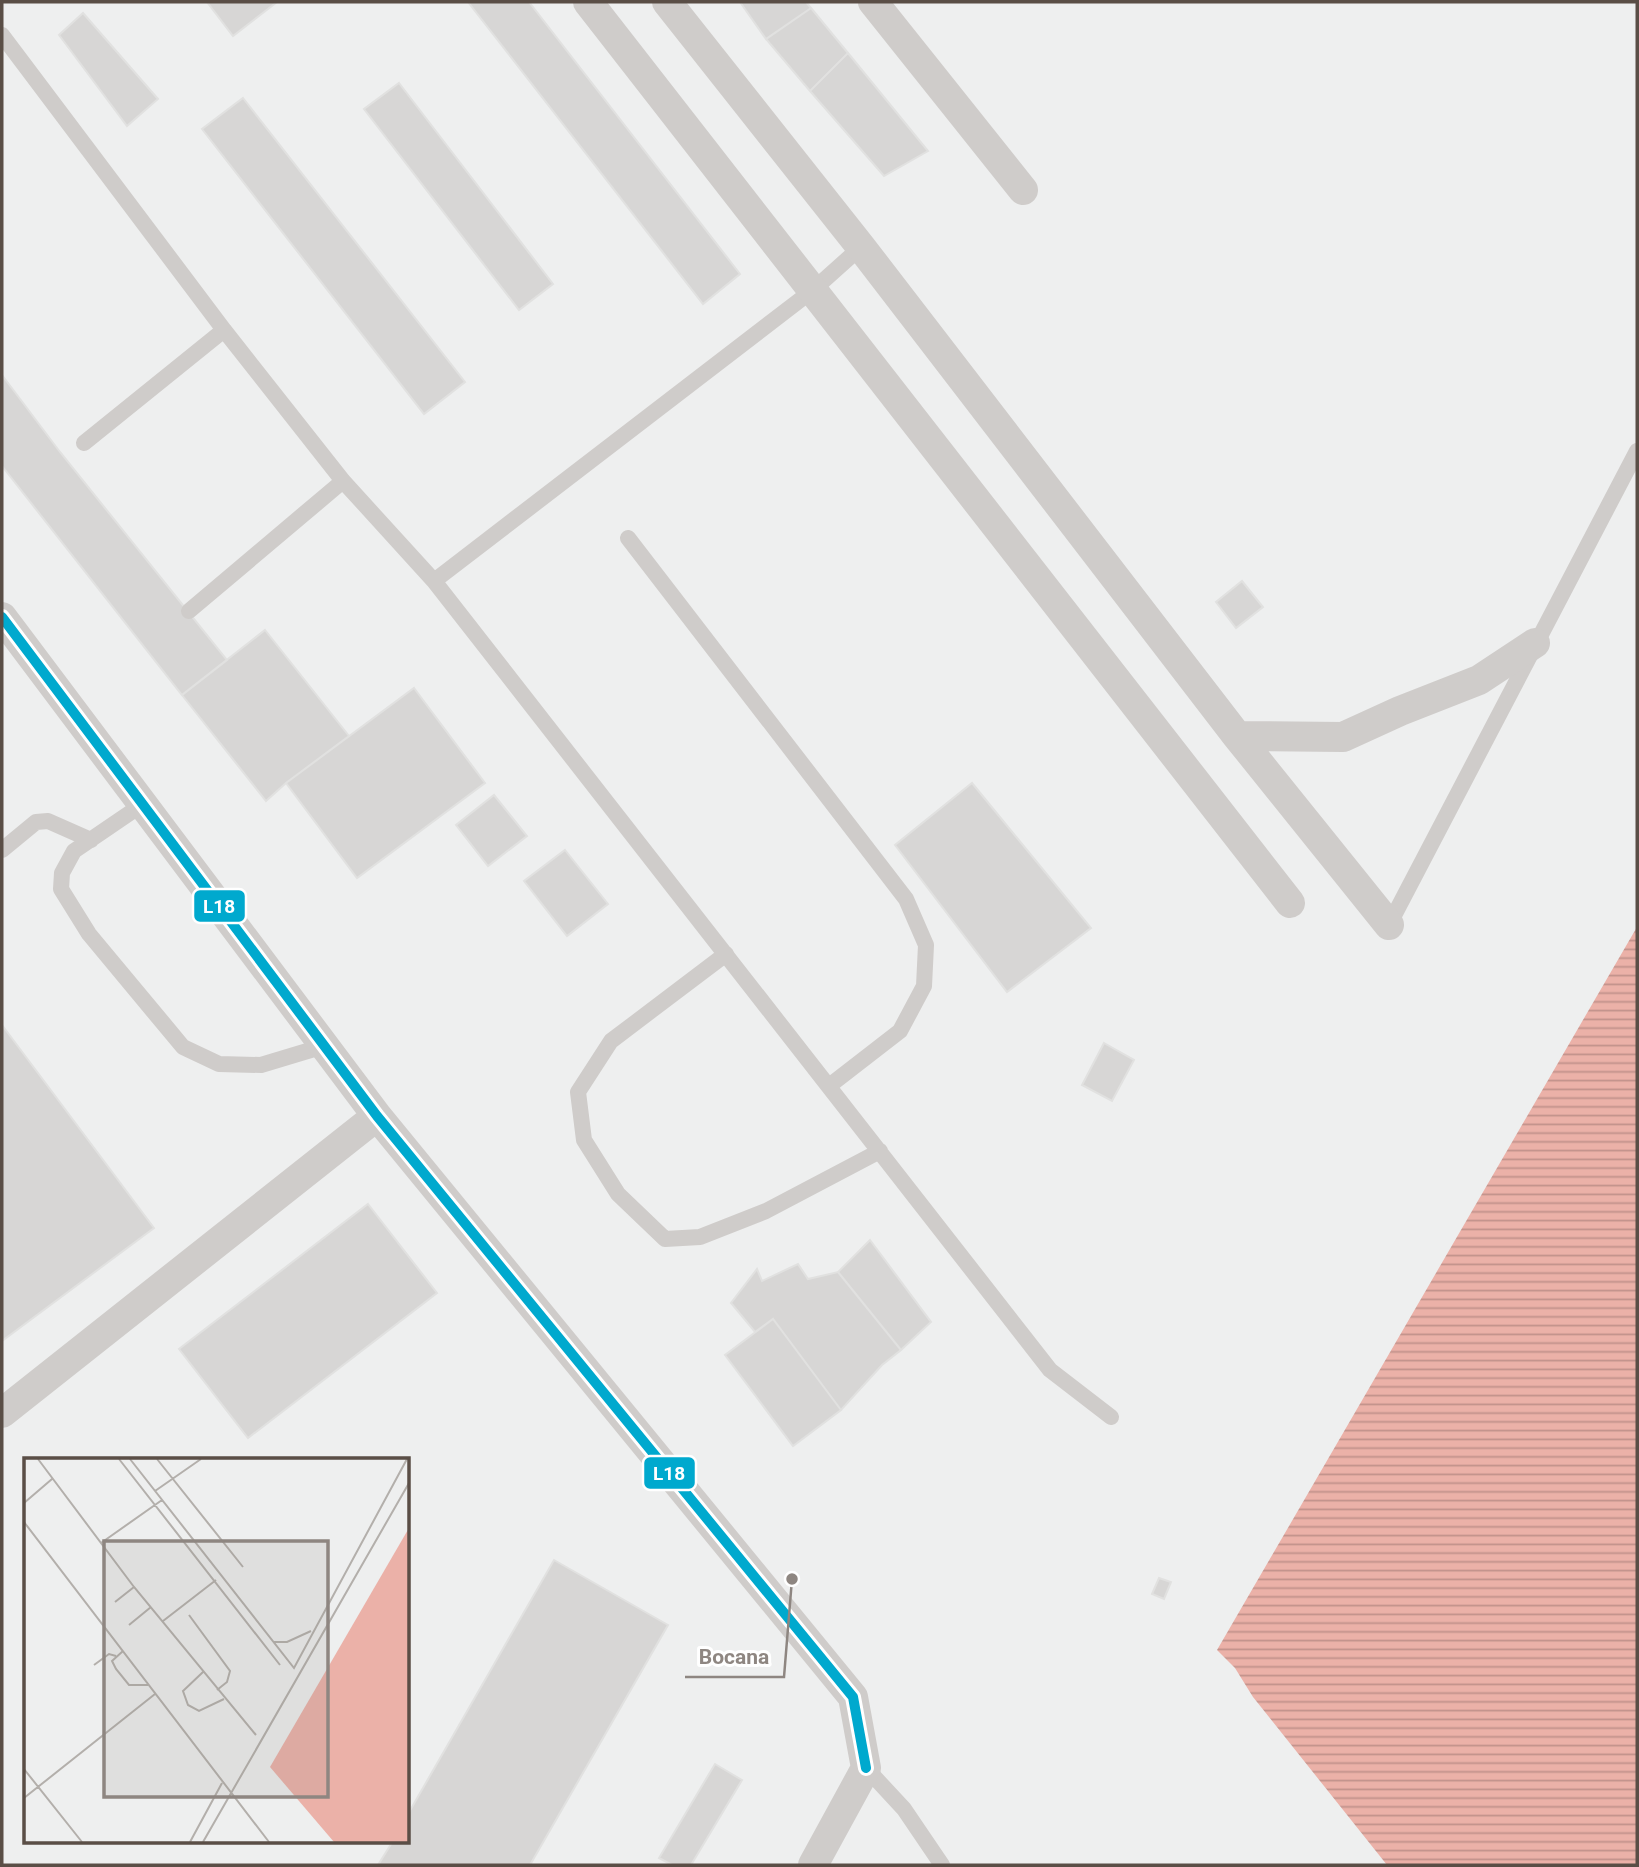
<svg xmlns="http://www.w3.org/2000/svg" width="1639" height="1867" font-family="Roboto,sans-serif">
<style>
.water{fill:url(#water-rules)}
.building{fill:#d7d6d5;stroke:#e1e1e0;stroke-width:2}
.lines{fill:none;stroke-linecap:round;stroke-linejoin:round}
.service{stroke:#cfccca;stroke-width:16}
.minor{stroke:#cfccca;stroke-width:30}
.bus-1-casing{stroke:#fff;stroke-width:16}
.bus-1{stroke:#00a9ce;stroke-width:10}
.inset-road{fill:none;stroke:#b3afab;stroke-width:2}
.view{fill:#8e8681;fill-opacity:0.15;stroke:#8e8681;stroke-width:3.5}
.inset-edge{fill:none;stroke:#5a4e46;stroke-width:3.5}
.leader{fill:none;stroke:#8e8681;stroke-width:2.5}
.callout-dot{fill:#8e8681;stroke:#fff;stroke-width:2.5}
.callout-label{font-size:21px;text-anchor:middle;font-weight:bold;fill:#8e8681;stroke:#fff;stroke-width:6;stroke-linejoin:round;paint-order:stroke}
.line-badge{stroke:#fff;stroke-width:2.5}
.badge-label{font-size:19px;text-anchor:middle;font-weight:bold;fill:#fff}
</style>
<defs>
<pattern id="water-rules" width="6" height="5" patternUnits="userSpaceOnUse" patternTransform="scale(1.75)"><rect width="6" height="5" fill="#ebb1a8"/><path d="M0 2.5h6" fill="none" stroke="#c1928b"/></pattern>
</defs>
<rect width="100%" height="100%" fill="#eeefef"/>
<path class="water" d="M1637 927V1865H1387L1253 1697 1235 1668 1217 1650Z"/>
<path class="building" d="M207 2H277L233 36Z
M468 2H529L740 274 703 304Z
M740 2H806L811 8 766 39Z
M811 8 848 53 810 91 766 39Z
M83 13 158 99 127 126 59 35Z
M848 53 928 151 884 176 810 91Z
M399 83 553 284 519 310 364 109Z
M243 98 465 382 424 414 202 129Z
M2 375 60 452 227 660 182 695 2 466Z
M1242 581 1263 607 1236 628 1216 602Z
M265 630 349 736 286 783 266 801 182 695Z
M414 688 485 783 357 878 286 783Z
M972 783 1091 928 1007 992 895 845Z
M494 795 527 836 488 866 456 825Z
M565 850 608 904 567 936 524 881Z
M2 1025 154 1228 2 1341Z
M1104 1043 1134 1060 1112 1101 1082 1085Z
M368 1204 437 1293 248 1438 179 1349Z
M870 1240 931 1322 901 1350 838 1272Z
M798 1264 808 1279 838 1272 901 1350 882 1365 841 1410 773 1319 755 1332 731 1303 757 1269 762 1281Z
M773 1319 841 1410 793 1446 725 1355Z
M554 1560 668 1625 530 1865H378L393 1841H408V1814Z
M1159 1578 1171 1582 1164 1599 1152 1594Z
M715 1764 742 1780 691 1865H672L659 1858Z"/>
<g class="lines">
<path class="service" d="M2 35 224 330 343 481 434 581 1050 1370 1111 1417
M84 443 224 330
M628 538 906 899 926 945 924 986 900 1031 829 1086
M434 581 813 290 861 247
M189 611 343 481
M143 804 74 851 62 873 61 889 89 934 183 1047 219 1064 261 1065 324 1046
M2 850 36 822 48 821 91 840
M1389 925 1637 451
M726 954 611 1041 578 1092 584 1140 618 1194 665 1239 700 1237 766 1211 880 1151
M866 1768 904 1809 942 1865"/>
<path class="minor" d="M588 2 1290 903
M667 2 861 247 1237 736 1389 925
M873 2 1023 190
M2 617 377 1116 853 1697 866 1768 813 1865
M1237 736 1343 737 1400 711 1479 680 1535 643
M2 1413 377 1116"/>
<defs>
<path id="bus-1" d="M2 617 377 1116 853 1697 866 1768"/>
</defs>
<use href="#bus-1" class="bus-1-casing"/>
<use href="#bus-1" class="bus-1"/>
</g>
<g transform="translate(24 1458)">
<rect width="385" height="385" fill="#eeefef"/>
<path d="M385 70V384H310L246 309Z" fill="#ebb1a8"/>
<path class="inset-road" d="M14 1 110 129 232 277M95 1 256 207M106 1 270 210 383 1M133 1 219 109M131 33 177 1M0 45 28 21M0 64 245 384M77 85 138 42M91 144 110 129M165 157 206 213 203 224 193 232M139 163 192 122M105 167 127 149M249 184H263L287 173M99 193 88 203 92 211 105 227H124M70 207 85 196 92 198M179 214 159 233 164 247 175 253 200 241M0 311 58 384M0 340 131 236M166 384 198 325M179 384 385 25"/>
<path class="view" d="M80 83H304V339H80Z"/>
<rect width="385" height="385" class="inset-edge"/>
</g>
<path class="leader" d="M792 1579L784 1677H685"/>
<circle class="callout-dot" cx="792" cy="1579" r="7"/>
<g class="callout-label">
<text x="734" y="1664">Bocana</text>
</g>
<g class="line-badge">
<rect x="193" y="889" width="53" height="34" rx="7" fill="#00a9ce"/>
<rect x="643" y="1456" width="53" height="34" rx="7" fill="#00a9ce"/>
</g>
<g class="badge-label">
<text x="219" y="913">L18</text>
<text x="669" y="1480">L18</text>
</g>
<rect width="1639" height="1867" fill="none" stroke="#5a4e46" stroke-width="7"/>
</svg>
